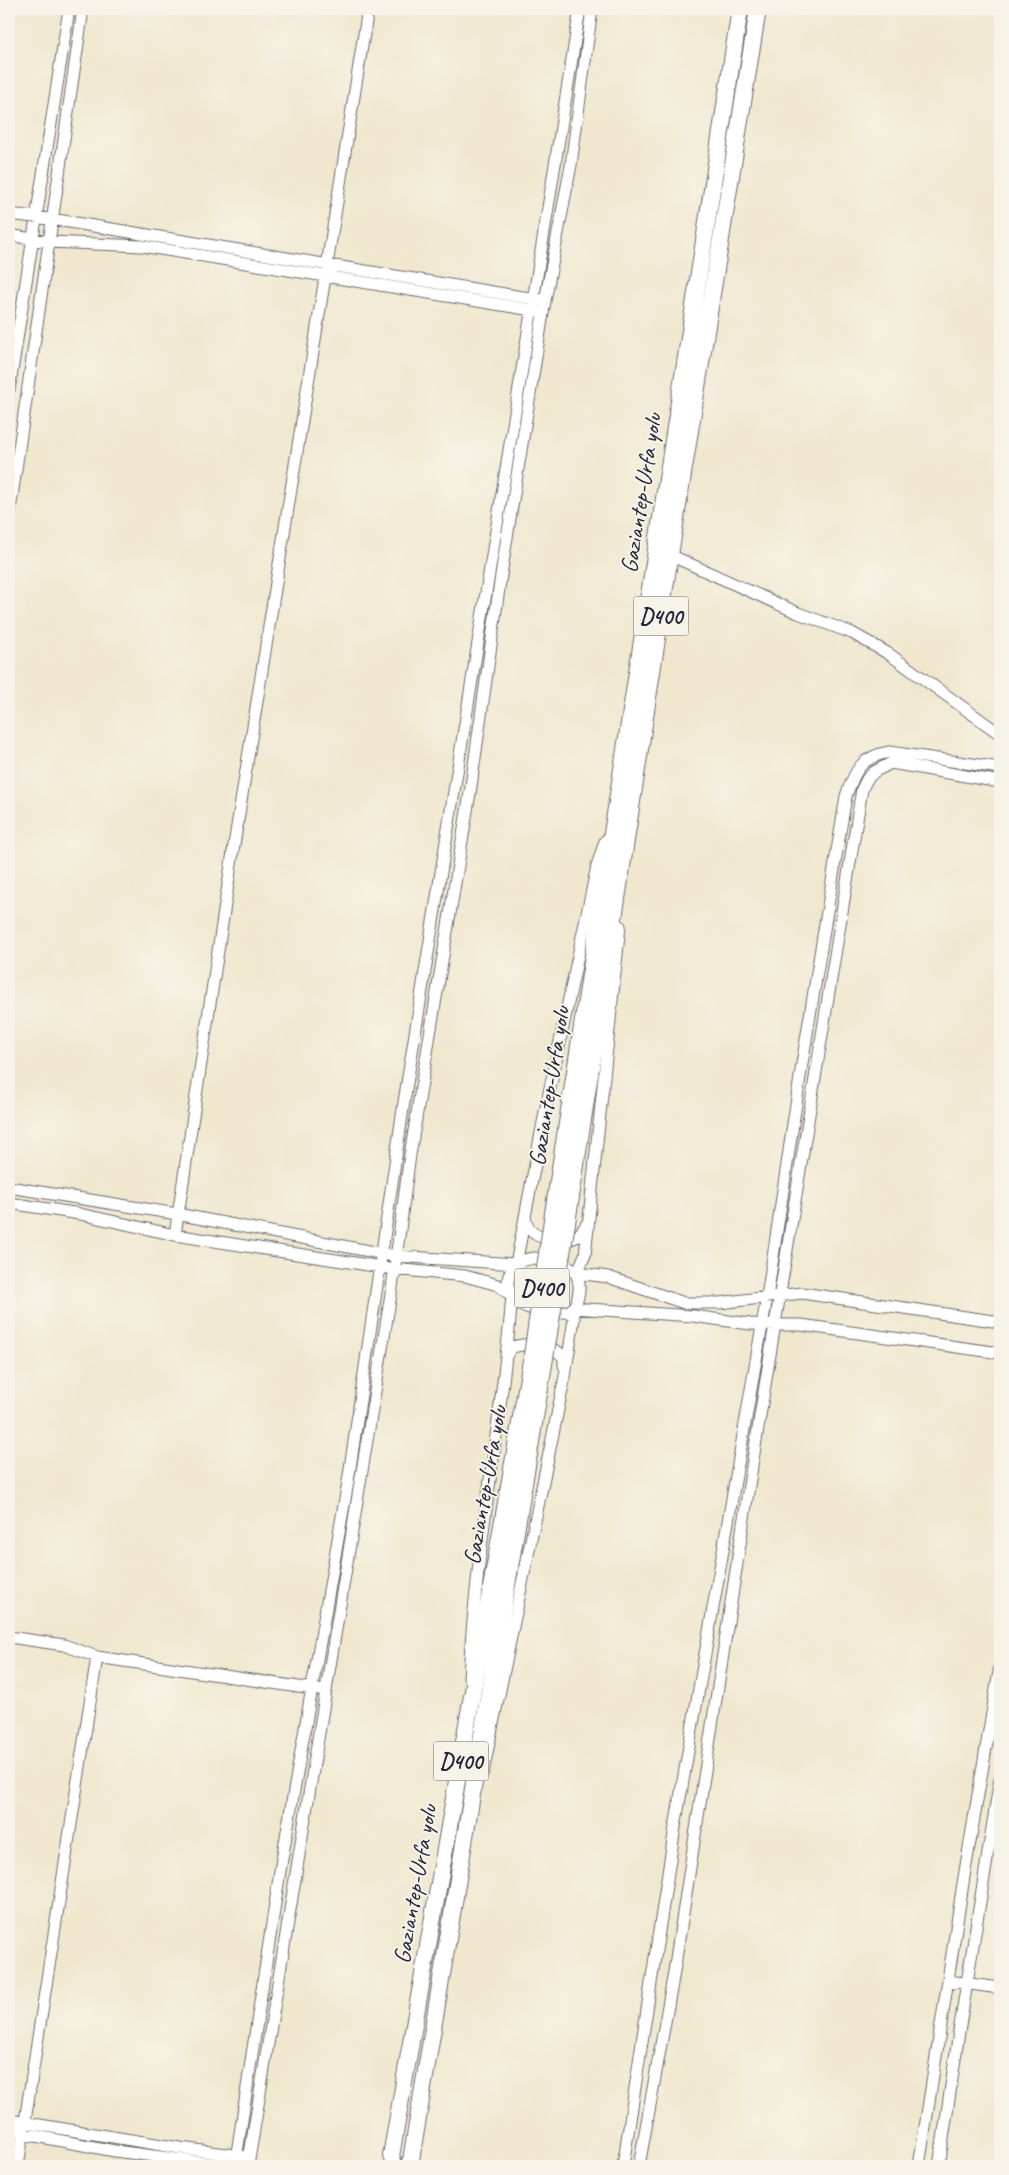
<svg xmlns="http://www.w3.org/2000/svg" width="1009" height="2175" font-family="Caveat,sans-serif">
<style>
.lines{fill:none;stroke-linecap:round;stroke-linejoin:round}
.minor-casing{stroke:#6a676e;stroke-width:13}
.highway-casing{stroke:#6a676e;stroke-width:18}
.minor{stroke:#fff;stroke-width:11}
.highway{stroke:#fff;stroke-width:16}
.highway-bridge-casing{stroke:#6a676e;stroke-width:18;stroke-linecap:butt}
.highway-bridge{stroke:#fff;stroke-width:16}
.labels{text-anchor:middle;stroke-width:4;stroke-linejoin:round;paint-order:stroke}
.shield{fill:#f7f3e8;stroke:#62616f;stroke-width:1}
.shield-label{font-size:22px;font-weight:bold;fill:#22223b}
.street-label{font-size:24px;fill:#22223b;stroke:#f7f3e8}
</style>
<rect width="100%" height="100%" fill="#f7f3e8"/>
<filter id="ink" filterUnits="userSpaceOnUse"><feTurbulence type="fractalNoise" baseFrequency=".02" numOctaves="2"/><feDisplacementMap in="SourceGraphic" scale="10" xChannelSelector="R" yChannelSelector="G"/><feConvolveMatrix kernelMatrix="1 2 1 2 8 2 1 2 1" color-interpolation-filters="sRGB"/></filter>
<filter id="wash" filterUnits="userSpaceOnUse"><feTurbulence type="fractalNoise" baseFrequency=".0096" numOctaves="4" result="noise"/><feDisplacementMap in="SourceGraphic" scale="20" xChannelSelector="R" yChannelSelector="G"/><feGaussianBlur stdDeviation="1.12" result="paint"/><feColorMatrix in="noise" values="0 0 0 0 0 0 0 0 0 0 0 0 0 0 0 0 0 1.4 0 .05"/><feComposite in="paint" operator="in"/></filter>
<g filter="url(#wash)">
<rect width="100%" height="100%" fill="#f0e7ce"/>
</g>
<g filter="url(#ink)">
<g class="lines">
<defs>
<path id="minor" d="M9 214 51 219 541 300
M9 235 49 242 142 246 538 311
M9 390 69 9
M9 517 83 9
M670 555 798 613 852 633 889 654 1000 734
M620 926 585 1255 577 1273 608 1277 684 1303H719L802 1293 1000 1322
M9 1187 177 1214 395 1256 516 1264 545 1112 597 866 605 841
M9 1203 80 1214 175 1235 394 1269 465 1276 498 1285 512 1296C502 1424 475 1550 469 1678
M525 1216C526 1220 526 1224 528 1227 537 1241 562 1243 576 1237 582 1233 585 1227 588 1222
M175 1235 234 845 368 9
M534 1258C556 1260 582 1263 579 1291 578 1300 576 1306 569 1312 553 1313 532 1312 519 1303 506 1294 504 1275 516 1265 520 1260 528 1259 534 1258Z
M506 1356 512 1347C531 1342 550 1343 564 1357V1366
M9 1637 64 1645 97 1657 319 1690
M483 1772 565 1376 574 1319 573 1308 693 1316 750 1324 801 1325 1000 1353
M948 1981 1000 1988
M9 2120 180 2148 242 2156
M9 2131 115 2151 230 2166
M18 2166 97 1657
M235 2166 280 1871 348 1482 404 1102 580 9
M248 2166 392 1288 410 1155 470 793 501 575 545 301 571 165 592 9
M623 2166 675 1827 767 1297 802 1064 846 796C855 770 861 757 889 752L1000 768
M639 2166 673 1978 755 1447 862 789 867 779 874 772 891 763 1000 782
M919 2166 964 1877 1000 1666
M939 2166 959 2032 1000 1779"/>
<path id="highway" d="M552 1220 740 9
M567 1223 670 555 758 9
M395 2166 391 2156 532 1355
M410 2166 545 1358"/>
</defs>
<use href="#minor" class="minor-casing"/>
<use href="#highway" class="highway-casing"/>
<use href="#minor" class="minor"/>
<use href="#highway" class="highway"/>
<defs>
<path id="highway-bridge" d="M532 1355 552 1220
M545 1358 567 1223"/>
</defs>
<use href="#highway-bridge" class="highway-bridge-casing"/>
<use href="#highway-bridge" class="highway-bridge"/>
</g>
</g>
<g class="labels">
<g class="shield">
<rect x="633.5" y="596.5" width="55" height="39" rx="4"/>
<rect x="514.5" y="1268.5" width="55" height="39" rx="4"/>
<rect x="433.5" y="1741.5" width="55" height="39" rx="4"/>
</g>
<g class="shield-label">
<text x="661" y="624">D400</text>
<text x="542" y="1296">D400</text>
<text x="461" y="1769">D400</text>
</g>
<g class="street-label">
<text transform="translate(641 493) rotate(-81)" y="8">Gaziantep-Urfa yolu</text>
<text transform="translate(549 1086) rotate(-81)" y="8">Gaziantep-Urfa yolu</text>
<text transform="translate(485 1485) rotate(-80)" y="8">Gaziantep-Urfa yolu</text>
<text transform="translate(415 1884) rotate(-80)" y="8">Gaziantep-Urfa yolu</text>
</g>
</g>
<rect width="1009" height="2175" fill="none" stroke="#f7f3e8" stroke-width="30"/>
</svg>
